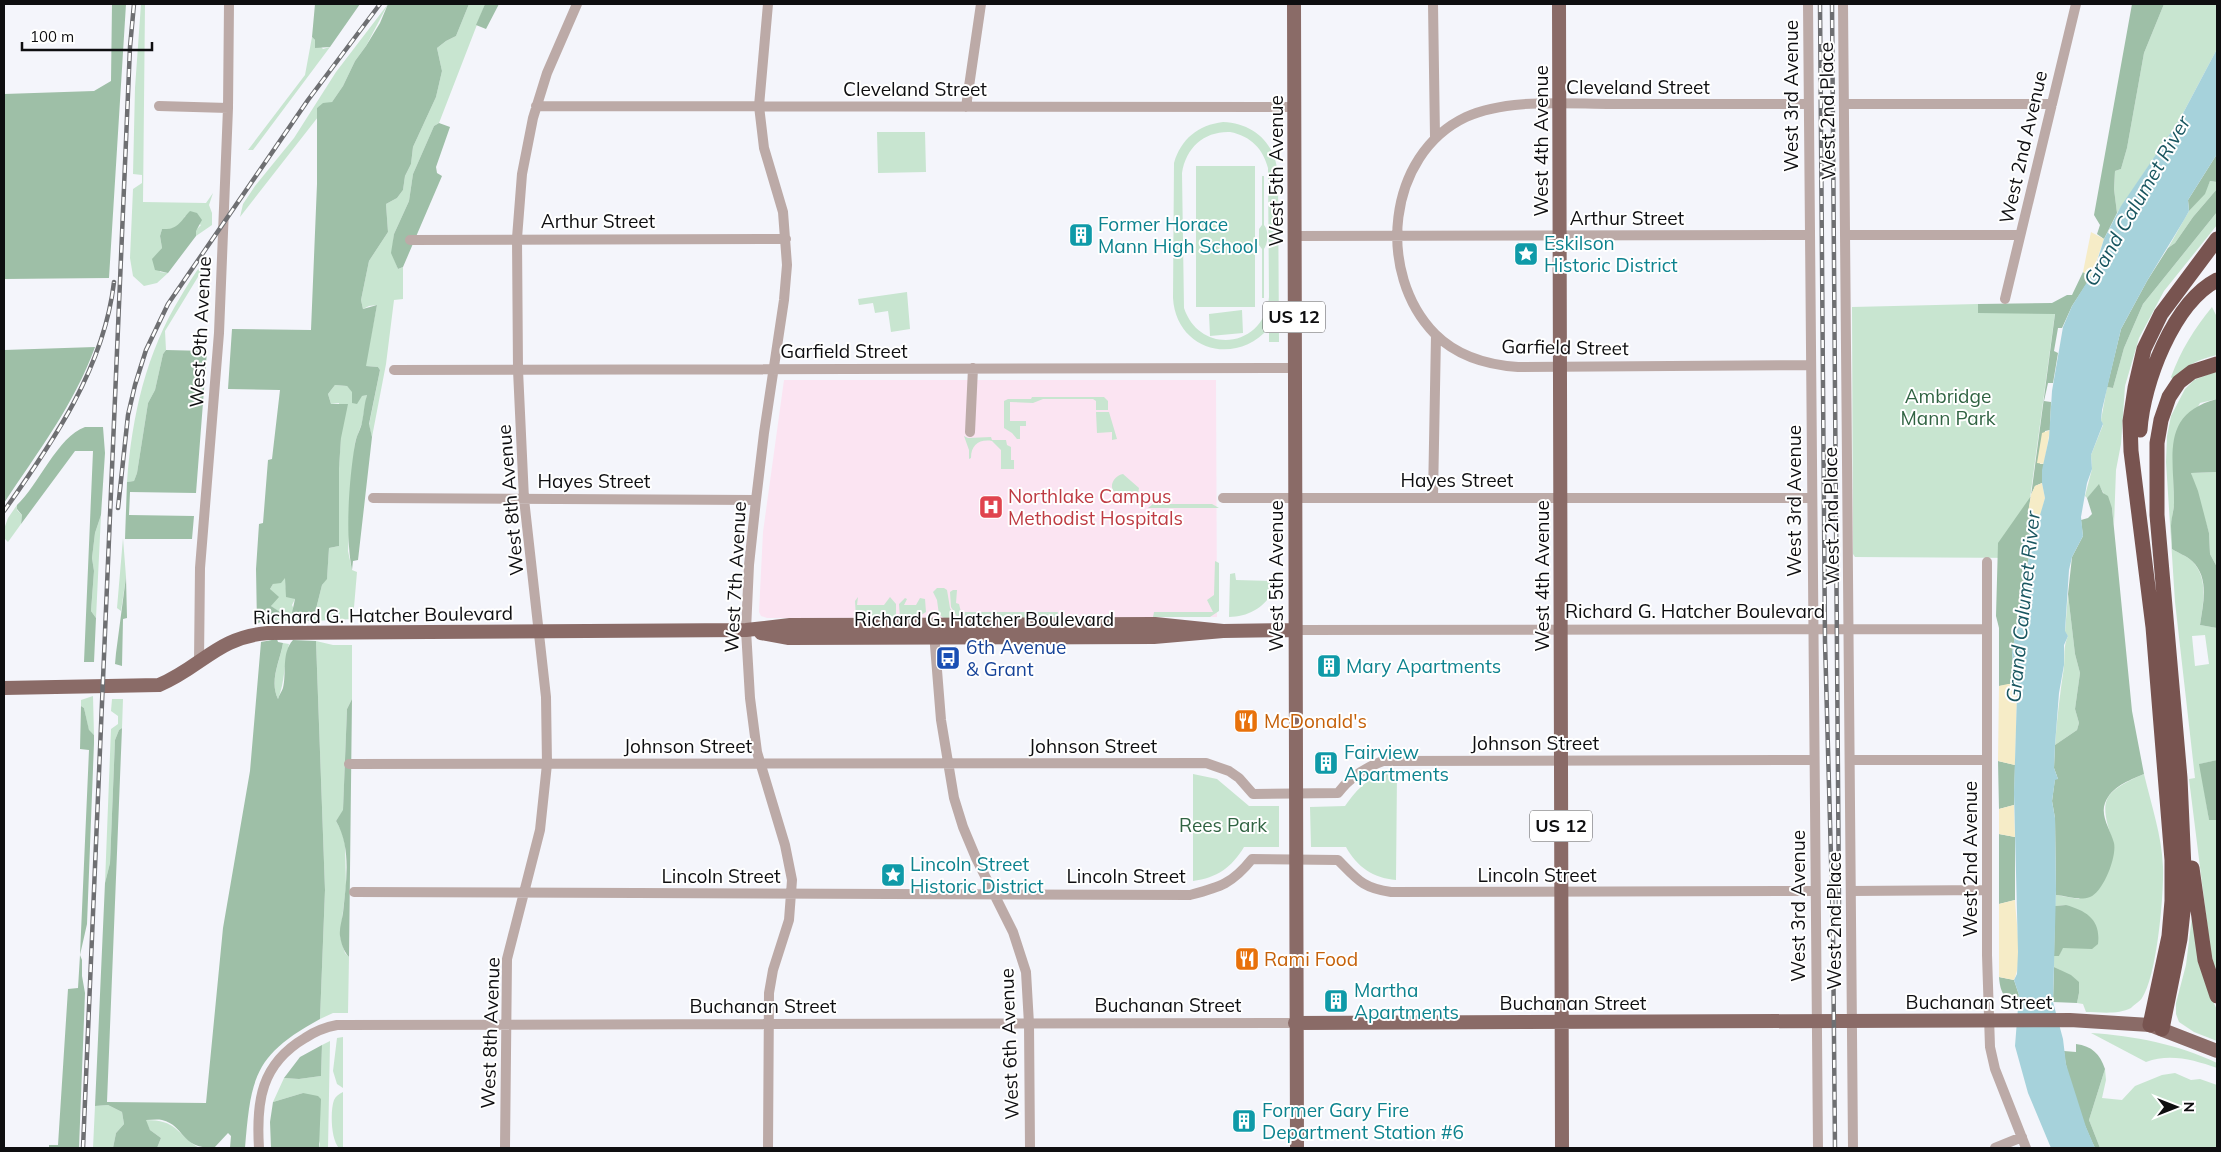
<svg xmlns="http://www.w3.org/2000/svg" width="2221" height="1152" font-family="Mulish,sans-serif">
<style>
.medical{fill:#fbe4f2}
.green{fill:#c8e5d0;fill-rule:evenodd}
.forest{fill:#9ebfa7}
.sand{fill:#f6ecc7}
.water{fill:#a6d2db}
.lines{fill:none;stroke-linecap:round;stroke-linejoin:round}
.minor{stroke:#bcaaa7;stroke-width:10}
.major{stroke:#8a6b67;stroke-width:14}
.highway{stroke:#785450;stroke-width:15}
.rail-casing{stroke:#6e6f72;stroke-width:4.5}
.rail{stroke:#fff;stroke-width:2.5;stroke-dasharray:8;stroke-linecap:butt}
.labels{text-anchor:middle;stroke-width:4;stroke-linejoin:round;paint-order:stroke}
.shield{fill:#fff;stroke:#565658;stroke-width:1}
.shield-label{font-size:18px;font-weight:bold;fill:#0e0e10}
.street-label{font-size:19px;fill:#0e0e10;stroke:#fff}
.culture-label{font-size:19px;fill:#0d838f;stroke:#fff;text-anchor:start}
.park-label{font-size:19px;fill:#306342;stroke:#fff}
.health-label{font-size:19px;fill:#be3a42;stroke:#fff;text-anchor:start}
.transit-label{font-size:19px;fill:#164399;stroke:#fff;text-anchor:start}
.food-label{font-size:19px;fill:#c56008;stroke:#fff;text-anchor:start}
.water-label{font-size:20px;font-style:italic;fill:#195660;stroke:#fff}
</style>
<rect width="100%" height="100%" fill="#f4f5fb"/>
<path class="medical" d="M784 380H1216L1217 617 767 618 761 616 759 612 763 532Z"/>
<path class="green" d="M141 4H145L143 202 206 203 213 193 209 205 212 213V225L196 236 195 231 201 225 185 216C181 227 173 230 162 229L160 236 162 248 156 256 160 272 168 273 157 283 144 286 133 276 130 258 133 189 142 183V175L133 174 135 88Z
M388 4 366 46 355 61 343 86 332 102 317 108 318 117 240 217 243 204 255 186 294 138 336 72Z
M469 4H485L439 123 434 126 413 174 409 201 394 234 392 253 398 269 403 267V299L394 300 386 364 372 437 369 425 380 370 378 367 365 366 377 305 369 306 363 309 361 300 369 261 388 232 386 204 397 198 403 190 405 176 411 164 413 147 436 97 442 71 437 48 446 41 456 36Z
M2164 4H2217V49L2180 119 2117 213 2114 189 2115 171 2121 169 2127 148 2144 53Z
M312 37 323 49 330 47 253 150H248L305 75Z
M1223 122C1254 123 1276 144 1278 175L1279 342H1269V328C1235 367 1176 350 1173 298L1174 163C1181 139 1198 125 1223 122ZM1230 132C1251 136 1263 149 1268 168L1269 297C1265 348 1200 356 1184 308L1182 173C1186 147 1205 131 1230 132Z
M877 132H925L926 172 878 173Z
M1196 166H1255V307H1196Z
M1262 176H1264V225C1269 231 1268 243 1264 249V298H1262V249L1259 245V229L1262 225Z
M2210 181 2217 182V189L2193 217 2175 243 2168 248 2189 211 2204 194Z
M2217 212V225L2164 291 2139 338 2125 386 2121 444 2116 470 2114 525 2112 508 2099 485 2087 498 2085 496 2092 469 2091 455 2103 425 2101 420 2107 387 2113 388 2124 348 2143 304Z
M208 258V265L204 267 165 331 166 350 163 354 155 390 148 403 137 473 134 481 127 482C132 415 146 353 181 296 189 283 197 268 208 258Z
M907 292 910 329 891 332 888 311 875 313 873 303 859 305 858 299Z
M1978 304V313H2055L2022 558 1855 557 1853 554 1852 307Z
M2212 307 2217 317V355C2198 359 2185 366 2173 380L2171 377C2181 350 2194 329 2212 307Z
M1242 310 1243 333 1210 336 1209 314Z
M2217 371V399L2200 403 2173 451 2174 505 2171 525 2172 549C2178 553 2187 556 2192 561 2209 578 2203 604 2200 625L2217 628V760L2200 764 2209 820H2217V979L2212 963 2189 779 2195 778 2175 602 2166 462 2167 436 2171 416 2185 389 2194 380ZM2205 635 2209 664 2195 666 2192 636Z
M335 385 347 386C352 392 358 397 367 395L362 423 355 442 348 551 352 570 357 572 353 619 313 621 322 585 327 578 329 548 339 546 337 494 341 438 339 403 331 404 328 394Z
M1032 397H1104L1108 401V410H1096V401L1093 399H1043L1033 403 1010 402V421H1026V426H1020V439H1017L1012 433 1004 428V401L1008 399H1031Z
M1096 412H1109L1117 439 1112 440V432L1097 433Z
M964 436 968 438 991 437 992 440H1006L1007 445 1011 447V460H1014V469H1001V450L992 441C979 439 971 445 971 458L969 459V450Z
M2217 472V567L2210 554 2209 533 2191 473Z
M1123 474 1139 488 1138 494C1133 495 1123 496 1118 494 1106 489 1114 475 1123 474Z
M1153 504H1212L1219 508H1148Z
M17 505V510L22 515 21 524 8 542 4 538V529L8 518Z
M101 515 96 618 91 611 94 571 92 558 95 533Z
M123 538 126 577 121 611 117 608Z
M1215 561 1219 563V611L1210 617H1153L1154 612H1213L1207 600 1214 595Z
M1235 573 1236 580 1277 581C1271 603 1252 617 1229 617L1230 574Z
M286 577C285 587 285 594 295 599L292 605 296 614 303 621H271L282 614 271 606 273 602 270 589 273 584Z
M937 588H944L947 590 950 608 955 616 954 618H944L939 615 937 600 933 592Z
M953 590H957L956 603 959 604 961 612H1058L1057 618H1017L1014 615 1012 618H958L951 607 950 592Z
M2068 594 2075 654 2080 673 2075 709 2079 723 2077 730 2055 745C2057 718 2060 693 2064 667 2065 655 2063 647 2068 636L2065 632Z
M858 597 857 605H884L890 597 896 604V617L856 618 855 601Z
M905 598 907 599 904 605H916L920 598 925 599 926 612 916 618H900L899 604Z
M316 641 333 645H352V699L347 709 343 811 336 821 342 832 345 845 346 886 340 936 345 953 349 957 348 1013H333L320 1019 325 890Z
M283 643 289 644C284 663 285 682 278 699 269 681 280 662 283 643Z
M93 696 94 735 89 731 84 708 81 706V700Z
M112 699H123L122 728 119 730 115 740 110 863 105 883 111 729 118 724V716L111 711Z
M1397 773 1396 880C1373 878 1357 867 1346 847H1311L1310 807 1345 806C1358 788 1371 773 1397 773Z
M1193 774 1217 779 1249 806H1279V847H1244C1232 867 1217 878 1193 881Z
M2144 774C2151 804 2162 836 2163 867 2164 894 2157 976 2142 998 2140 1001 2134 1005 2131 1008 2118 1015 2099 1012 2086 1012L2083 1004 2077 1003 2079 993 2060 970 2054 967V956H2059L2062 948 2074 947 2066 905 2055 906 2056 895 2079 899 2114 845C2099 801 2100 793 2144 774Z
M2192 916 2206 985 2217 1010V1041L2194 1032 2179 1022 2176 1014V1003L2186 965Z
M2091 1033C2134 1036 2178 1044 2217 1063V1068C2194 1060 2170 1053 2146 1062Z
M343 1037V1088L337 1084 333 1071 337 1038Z
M330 1041 328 1148H319L320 1144 303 1093 273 1102 284 1078 299 1079 321 1076 322 1045Z
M2105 1069 2106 1080 2102 1098 2122 1100 2135 1086 2162 1075 2175 1073 2191 1080 2200 1079 2217 1085V1148H2100L2089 1120Z
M343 1092V1148H339C331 1140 330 1111 334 1100 336 1096 339 1094 343 1092Z
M108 1105 122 1112 124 1124 116 1133 113 1148H93L95 1106Z
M145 1120C178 1120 174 1132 199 1148H157L161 1138 150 1130Z"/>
<path class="forest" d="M112 4H126L109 278 4 279V94L94 91 111 81Z
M315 4H360L330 47 315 48V40L312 37Z
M388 4H469L456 36 446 41 437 48 442 71 436 97 413 147 411 164 405 176 403 190 397 198 386 204 388 232 369 261 361 300 363 309 377 305 366 366 378 367 380 370 369 424 372 437 358 560 353 561 352 570C345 535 349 479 355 444 356 436 361 429 362 422 364 413 364 404 367 395L362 396 357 404 352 403V392L347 386 335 385 328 394 331 404H348L341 438 339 468V546L329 548 327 579 322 585 313 621H303L299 616 292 613 295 599 286 597 285 578 281 583 273 584 270 589 279 597 271 606 283 614 271 621H262L257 624 256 569 259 524 263 523 268 460 272 459 280 390 228 389 232 329 311 330 317 184V108L323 103 332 102 343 86 355 61 366 46 380 23Z
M485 4H499L486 29 476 25Z
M2132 4H2164L2144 53 2127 148 2121 169 2115 171 2114 189 2117 213 2104 239 2097 234 2100 225 2094 215Z
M439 123 450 127 436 167 437 173 442 176 403 267 398 269 391 253 394 234 409 201 413 174 434 126Z
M2217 154V182L2210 181 2205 194 2189 211 2188 200Z
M2217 189V212L2143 304 2124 348 2113 388 2107 387 2121 329 2147 281 2168 248 2175 243 2193 217Z
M190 211 197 213 202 220 196 231V236L168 273 155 270 152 259 162 248 160 236 162 229C179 230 180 221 190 211Z
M2083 272 2091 277 2072 306 2062 328H2058L2054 351 2058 353 2053 383H2048L2044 401 2051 402 2050 430 2045 431 2040 464H2044L2042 483 2035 486 2031 495 2028 513 2039 521 2031 546 2012 653 2016 684 1999 686V628L1996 616 1998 543 2031 496 2055 314 1978 313V304L2052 303 2067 295H2072Z
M95 347C74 405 37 453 4 503V350Z
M166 350 207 351 196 493 130 492 129 515 194 516 192 539H125L127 482 134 481 137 473 148 403 155 390 163 354Z
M2217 399V472L2191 473 2198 491 2209 533 2210 554 2217 567V628L2200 625C2203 604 2210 578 2192 561 2187 556 2178 553 2172 549 2172 542 2171 534 2171 526 2171 518 2174 511 2174 503 2174 456 2160 414 2217 399Z
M85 427H103L105 453 101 515 95 533 92 558 94 571 91 611 96 618 94 662H84L93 451H75L21 524 22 515 17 509V505C38 486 58 436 85 427Z
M2099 484 2103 493 2108 496 2112 508 2132 711 2144 774C2128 781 2112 786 2105 803 2100 816 2111 831 2114 843 2117 857 2103 892 2090 897 2079 901 2067 896 2056 895L2055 818 2052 801 2055 779H2058L2054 768 2055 745 2077 730 2079 723 2075 709 2080 673 2075 654 2068 594 2072 557 2083 536 2081 520 2088 518 2092 514 2087 498Z
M126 577 127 618 123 619 122 666 115 664 116 653Z
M277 639 278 642 283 643C280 661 269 681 278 699 279 695 282 691 283 688 287 673 281 653 293 640L316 641 325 890 320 1019C254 1055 251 1077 245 1148H230L231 1136 228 1133 214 1148C179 1148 186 1126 162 1120 157 1119 151 1120 146 1120L150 1130 161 1138 157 1148H113L116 1133 124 1124 122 1112 108 1105 95 1106 105 883 110 863 115 740 119 730 122 728 107 1102 206 1103 223 928 250 771 261 642Z
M352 699 349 957C344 952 341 943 340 936 339 929 342 920 343 913 346 883 352 848 336 821L343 810 347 709Z
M81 706 84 708 89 730 94 735V743L87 924 80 955 82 960V976L85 993 79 1148H49V1145H58L68 989 78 988 80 955 89 750 80 749Z
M2217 760V820H2209L2199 764Z
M1998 761 2015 765 2014 805 1999 809Z
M1999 834 2015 837V900L1999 904Z
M2066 905C2087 911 2101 920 2098 944L2092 949 2063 948 2059 956H2054L2055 906Z
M2054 967 2071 975 2079 982V993L2077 1003 2053 1002Z
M1999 977 2014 980 2019 995 2017 1002C2003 1000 2000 990 1999 977Z
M2076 1044C2092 1046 2100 1054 2105 1069L2089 1120 2100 1148H2095C2082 1120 2067 1082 2064 1051L2076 1052Z
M322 1045 321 1076 299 1079 284 1078 300 1057Z
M303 1093 318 1096 321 1099 319 1148H271L270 1122 273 1102Z"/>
<path class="sand" d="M2091 232 2104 239 2091 277 2083 272Z
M2050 430 2044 464 2037 463 2042 433Z
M2042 483 2045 498 2039 521 2028 513 2031 495 2035 486Z
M2008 684H2016L2017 694 2015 765 1998 761 1999 686Z
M2014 805 2015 837 1999 834V809Z
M2015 900C2016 922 2023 961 2014 980L1999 977V904Z"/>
<path class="water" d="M2217 49V154L2188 200 2189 211 2184 220 2147 281 2121 329 2102 410 2101 420 2103 424 2091 455 2092 469 2087 483 2081 517 2083 536 2072 557 2069 570 2065 631 2068 636 2064 645V665L2059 693 2055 745 2054 768 2058 779 2055 780 2052 801 2055 818 2056 890 2053 1002 2063 1039 2066 1064 2086 1127 2095 1148H2051L2028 1093 2015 1046 2019 995 2014 980 2017 974 2018 952 2014 793 2017 694 2012 653 2031 546 2045 498 2042 483V470L2049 438 2052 391 2063 327 2072 306 2094 271 2104 239 2121 206 2180 119Z"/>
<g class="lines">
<path class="minor" d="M1433 4 1435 137
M1808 4 1818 1148
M1843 4 1853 1148
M1808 104C1743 104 1677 104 1612 104 1567 104 1507 98 1466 117 1386 155 1376 274 1435 334 1457 356 1488 365 1518 367L1811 365
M1844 104H2052
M159 106 228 108
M536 106 1294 107
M966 107 981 4
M1846 235H2020
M1294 236 1810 235
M410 240 786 239
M2005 299 2076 4
M394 370 1294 368
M970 432 973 368
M1433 497 1436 335
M373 498 756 500
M1223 498H1812
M1987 562V955L1990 1047 1995 1069 2026 1148
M1295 630 1987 629
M934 633 941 720 954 798 963 827 976 858 1013 932 1026 972 1029 1024 1030 1148
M199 661 200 568 219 333 228 108 229 4
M1850 760H1987
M349 764 1206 763 1229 771 1239 778 1253 794 1338 793C1350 777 1364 768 1383 761L1814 760
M1851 891 1987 890
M354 892 1190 895C1220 887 1232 884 1252 859L1338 860C1357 879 1362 888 1391 892L1815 891
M259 1148C256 1101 261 1064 305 1038 314 1032 326 1027 337 1025L1295 1023
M505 1148 507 959 540 830 547 764 546 697 524 499 518 370 517 238 522 174 533 118 547 73 577 4
M768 1148 769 993 773 970 789 920 792 880 785 845 757 752 750 698 746 630 749 565 756 500 764 433 784 300 787 265 783 212 764 148 759 106 768 4
M1995 1148 2022 1137"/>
<path class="major" d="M1294 4 1297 1148
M1559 4 1562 1148
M761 633 789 638 1154 637 1223 631 1295 630
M4 688 159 685C202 667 217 637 268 633L746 630 790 625 1155 624 1223 631
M1295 1023 2070 1020 2150 1025 2217 1051"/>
<path class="highway" d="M2140 430C2143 383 2173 303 2217 280
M2192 868 2205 960 2217 996
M2150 1025 2169 936 2172 901V860L2153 627 2131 451 2130 421 2135 388 2144 349 2161 314 2217 239
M2162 1029 2180 939 2184 902V869L2180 778 2157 515V443L2161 420 2169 397 2179 382 2192 372 2217 364"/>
<defs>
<path id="rail" d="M1820 4 1825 641 1833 930 1835 1148
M1832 4 1839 908
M118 508 128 415 135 385 146 350 168 304 308 100 380 4
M4 511C53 442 104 368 114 282
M83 1148 130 47 134 4"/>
</defs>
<use href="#rail" class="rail-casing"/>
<use href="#rail" class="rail"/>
</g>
<defs>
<symbol id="building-square" viewBox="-11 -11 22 22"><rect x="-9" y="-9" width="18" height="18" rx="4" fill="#0f9aa8" stroke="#fff"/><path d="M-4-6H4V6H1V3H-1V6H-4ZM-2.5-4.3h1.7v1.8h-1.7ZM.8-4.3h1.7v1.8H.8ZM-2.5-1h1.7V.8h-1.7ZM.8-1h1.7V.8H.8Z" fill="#fff"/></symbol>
<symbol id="sight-square" viewBox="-11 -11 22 22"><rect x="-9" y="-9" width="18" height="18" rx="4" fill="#0f9aa8" stroke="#fff"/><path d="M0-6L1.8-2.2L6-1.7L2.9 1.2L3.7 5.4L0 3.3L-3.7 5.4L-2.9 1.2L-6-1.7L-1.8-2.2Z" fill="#fff"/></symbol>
<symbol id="hospital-square" viewBox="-11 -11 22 22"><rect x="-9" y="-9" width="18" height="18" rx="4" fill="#e0444e" stroke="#fff"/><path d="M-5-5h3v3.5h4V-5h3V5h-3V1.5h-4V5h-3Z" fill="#fff"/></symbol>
<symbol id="bus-square" viewBox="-11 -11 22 22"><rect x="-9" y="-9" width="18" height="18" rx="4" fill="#1a4fb4" stroke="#fff"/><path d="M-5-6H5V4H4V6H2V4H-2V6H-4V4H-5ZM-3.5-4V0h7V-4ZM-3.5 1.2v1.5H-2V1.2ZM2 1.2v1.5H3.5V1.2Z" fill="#fff"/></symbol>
<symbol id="restaurant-square" viewBox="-11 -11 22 22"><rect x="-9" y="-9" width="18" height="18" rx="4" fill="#e8710a" stroke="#fff"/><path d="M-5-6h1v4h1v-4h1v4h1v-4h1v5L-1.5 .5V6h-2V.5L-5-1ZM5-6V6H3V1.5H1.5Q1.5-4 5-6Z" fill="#fff"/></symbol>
</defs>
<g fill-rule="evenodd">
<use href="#building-square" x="1067" y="221" width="28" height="28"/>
<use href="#sight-square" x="1512" y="240" width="28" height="28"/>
<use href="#hospital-square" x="977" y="493" width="28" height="28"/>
<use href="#bus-square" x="934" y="644" width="28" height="28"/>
<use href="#building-square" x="1315" y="652" width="28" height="28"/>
<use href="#restaurant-square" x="1232" y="707" width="28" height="28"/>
<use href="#building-square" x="1312" y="749" width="28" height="28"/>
<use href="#sight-square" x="879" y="861" width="28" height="28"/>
<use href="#restaurant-square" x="1233" y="945" width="28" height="28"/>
<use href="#building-square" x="1322" y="987" width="28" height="28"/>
<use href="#building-square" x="1230" y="1107" width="28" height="28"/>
</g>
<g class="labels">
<g class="shield">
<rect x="1263" y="301.5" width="62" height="31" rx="4"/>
<rect x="1530" y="810.5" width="62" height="31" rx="4"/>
</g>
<g class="shield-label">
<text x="1294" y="323">US 12</text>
<text x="1561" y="832">US 12</text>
</g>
<g class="street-label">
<text x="1638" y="94">Cleveland Street</text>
<text x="915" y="96">Cleveland Street</text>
<text transform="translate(1791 96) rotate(-90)" y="7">West 3rd Avenue</text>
<text transform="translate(1827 111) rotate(-91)" y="7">West 2nd Place</text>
<text transform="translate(1541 141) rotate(-90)" y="7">West 4th Avenue</text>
<text transform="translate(2023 147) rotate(-77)" y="7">West 2nd Avenue</text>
<text transform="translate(1276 171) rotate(-90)" y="7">West 5th Avenue</text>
<text x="1627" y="225">Arthur Street</text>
<text x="598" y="228">Arthur Street</text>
<text transform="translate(200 332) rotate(-87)" y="7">West 9th Avenue</text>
<text transform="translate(1565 347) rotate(1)" y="7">Garfield Street</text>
<text x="844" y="358">Garfield Street</text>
<text x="1457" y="487">Hayes Street</text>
<text x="594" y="488">Hayes Street</text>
<text transform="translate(510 500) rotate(-95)" y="7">West 8th Avenue</text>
<text transform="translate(1794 501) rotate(-90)" y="7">West 3rd Avenue</text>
<text transform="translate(1831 516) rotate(-91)" y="7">West 2nd Place</text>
<text transform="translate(1276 576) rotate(-90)" y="7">West 5th Avenue</text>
<text transform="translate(1542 576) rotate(-90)" y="7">West 4th Avenue</text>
<text transform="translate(735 577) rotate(-87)" y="7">West 7th Avenue</text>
<text x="1695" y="618">Richard G. Hatcher Boulevard</text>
<text transform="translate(383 615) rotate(-1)" y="7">Richard G. Hatcher Boulevard</text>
<text x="984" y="626">Richard G. Hatcher Boulevard</text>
<text x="1535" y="750">Johnson Street</text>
<text x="688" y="753">Johnson Street</text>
<text x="1093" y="753">Johnson Street</text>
<text transform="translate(1970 859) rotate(-90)" y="7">West 2nd Avenue</text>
<text x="1537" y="882">Lincoln Street</text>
<text x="721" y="883">Lincoln Street</text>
<text x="1126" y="883">Lincoln Street</text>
<text transform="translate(1798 906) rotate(-90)" y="7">West 3rd Avenue</text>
<text transform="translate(1834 921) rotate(-90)" y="7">West 2nd Place</text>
<text x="1979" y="1009">Buchanan Street</text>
<text x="1573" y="1010">Buchanan Street</text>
<text x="1168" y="1012">Buchanan Street</text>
<text x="763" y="1013">Buchanan Street</text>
<text transform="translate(490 1033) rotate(-88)" y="7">West 8th Avenue</text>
<text transform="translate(1009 1044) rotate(-92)" y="7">West 6th Avenue</text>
</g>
<g class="culture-label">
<text x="1098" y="231">Former Horace<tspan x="1098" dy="22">Mann High School</tspan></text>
<text x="1544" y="250">Eskilson<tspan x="1544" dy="22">Historic District</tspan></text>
<text x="1346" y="673">Mary Apartments</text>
<text x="1344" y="759">Fairview<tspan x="1344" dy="22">Apartments</tspan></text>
<text x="910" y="871">Lincoln Street<tspan x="910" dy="22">Historic District</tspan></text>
<text x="1354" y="997">Martha<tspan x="1354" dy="22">Apartments</tspan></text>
<text x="1262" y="1117">Former Gary Fire<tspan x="1262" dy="22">Department Station #6</tspan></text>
</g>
<g class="park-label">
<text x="1948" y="403">Ambridge<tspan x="1948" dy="22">Mann Park</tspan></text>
<text x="1223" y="832">Rees Park</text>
</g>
<g class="health-label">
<text x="1008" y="503">Northlake Campus<tspan x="1008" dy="22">Methodist Hospitals</tspan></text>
</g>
<g class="transit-label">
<text x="966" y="654">6th Avenue<tspan x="966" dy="22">&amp; Grant</tspan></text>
</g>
<g class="food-label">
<text x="1264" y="728">McDonald's</text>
<text x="1264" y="966">Rami Food</text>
</g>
<g class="water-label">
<text transform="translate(2137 201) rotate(-60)" y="7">Grand Calumet River</text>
<text transform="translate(2023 607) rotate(-84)" y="7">Grand Calumet River</text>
</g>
</g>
<rect width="2221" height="1152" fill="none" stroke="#0e0e10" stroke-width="10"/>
<g transform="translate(2176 1107) rotate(90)" stroke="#ffffff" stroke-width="4" paint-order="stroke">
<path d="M0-4L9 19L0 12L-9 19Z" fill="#0e0e10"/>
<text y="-8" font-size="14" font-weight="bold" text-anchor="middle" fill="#0e0e10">N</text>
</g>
<path d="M22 42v8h130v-8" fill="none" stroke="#0e0e10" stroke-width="2.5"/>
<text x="30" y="42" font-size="15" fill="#0e0e10" stroke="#ffffff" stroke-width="4" paint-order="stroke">100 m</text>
</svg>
